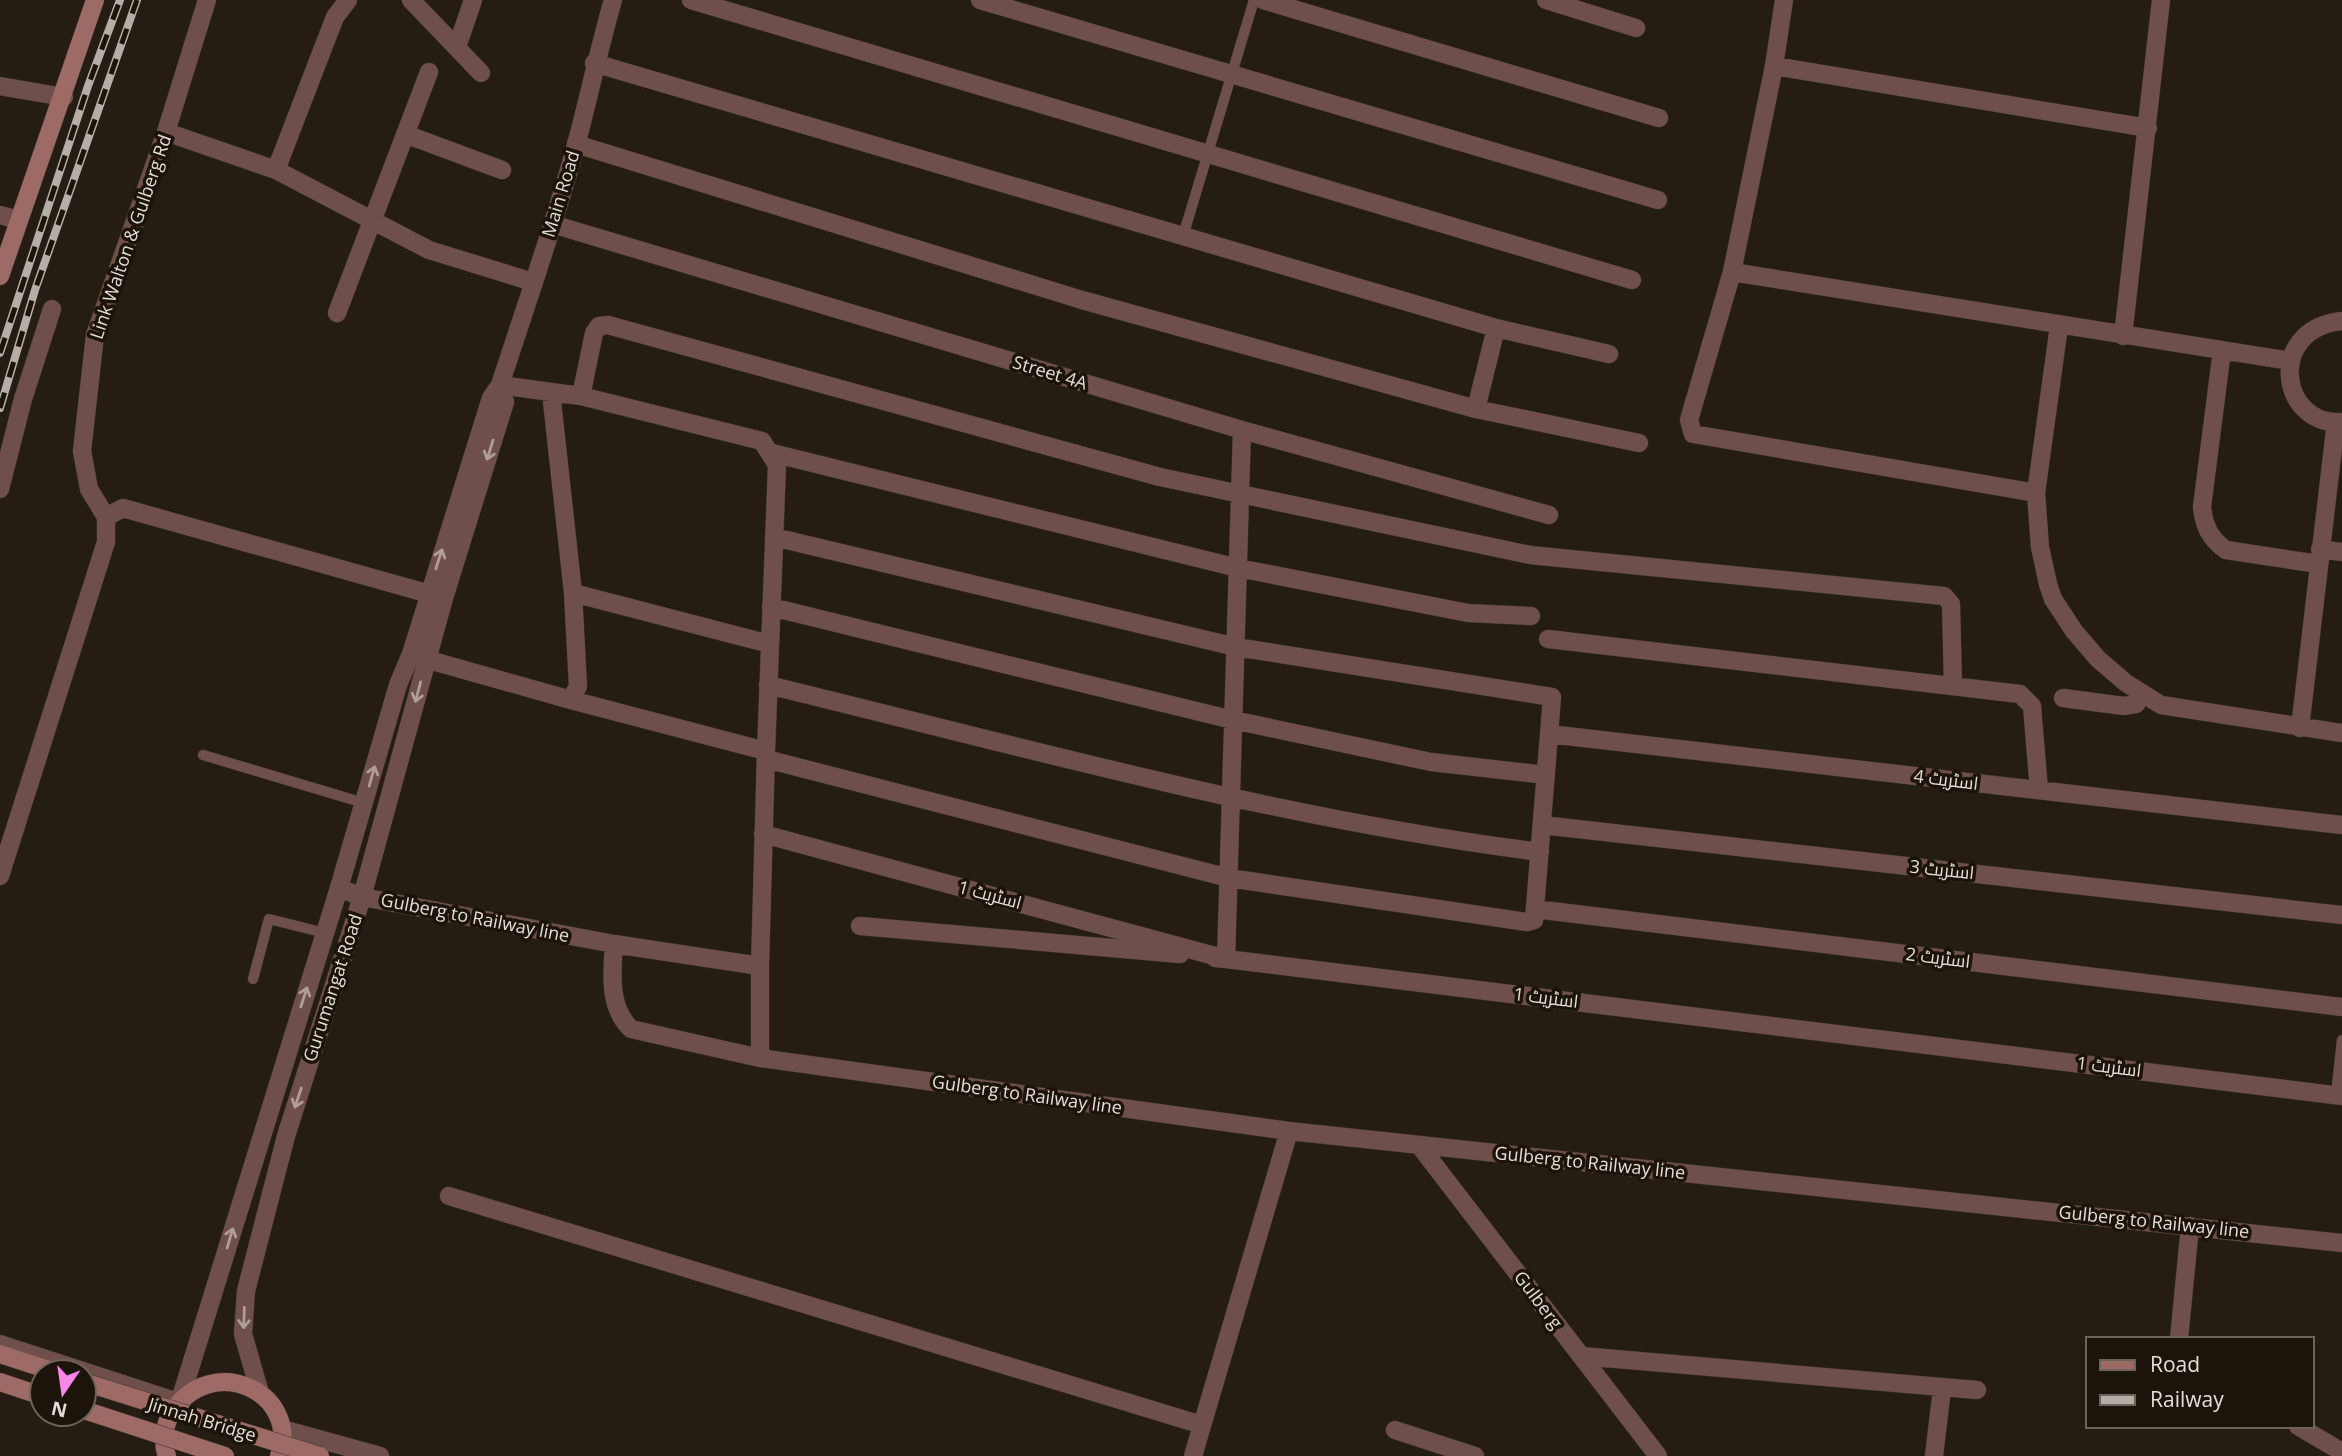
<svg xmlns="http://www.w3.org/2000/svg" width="2342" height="1456" font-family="'Open Sans',Cairo,sans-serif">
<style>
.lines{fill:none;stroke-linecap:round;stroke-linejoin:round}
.service-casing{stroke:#40372e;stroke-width:11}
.minor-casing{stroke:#40372e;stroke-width:19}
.tertiary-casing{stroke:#40372e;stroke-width:19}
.secondary-casing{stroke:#40372e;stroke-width:19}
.service{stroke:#6f4f4c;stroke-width:10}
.minor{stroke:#6f4f4c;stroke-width:18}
.tertiary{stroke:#6f4f4c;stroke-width:18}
.secondary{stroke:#9d6a66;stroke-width:18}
.rail-casing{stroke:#b4aea7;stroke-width:8}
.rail{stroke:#1c130a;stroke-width:5;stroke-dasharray:16;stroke-linecap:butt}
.secondary-bridge-casing{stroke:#40372e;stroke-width:19;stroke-linecap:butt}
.secondary-bridge{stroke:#9d6a66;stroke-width:18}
.oneway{stroke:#af9d98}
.labels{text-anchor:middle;stroke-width:7;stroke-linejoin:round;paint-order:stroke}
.street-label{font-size:18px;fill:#e3ddd7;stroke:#1c130a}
</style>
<rect width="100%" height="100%" fill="#251c13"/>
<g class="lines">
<defs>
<path id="service" d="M1183 236 1254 0
M203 755 364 803
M253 979 269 919 325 933
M2336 1095 2342 1040"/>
<path id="minor" d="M411 0 481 73
M691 0 1632 280
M980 0 1658 200
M1263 0 1659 118
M1546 0 1636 28
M1784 0 1774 66 1732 272 1689 420 1693 434 2036 493
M457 47 473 0
M594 63 1496 328 1609 354
M1774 66 2148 128
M0 86 64 97
M166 132 276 170 429 250 533 282
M405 134 502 170
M576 144 1082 300 1476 409 1639 443
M276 170 335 17 348 0
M0 215 18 220
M552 224 1242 430 1549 515
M1732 272 2290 361
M337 313 429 72
M2342 321C2265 329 2280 427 2342 422
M2059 326 2036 493 2040 547 2048 584 2053 599 2074 631 2098 659 2126 683 2161 705 2342 733
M2123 336 2161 0
M2222 350 2202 507C2204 526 2210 539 2226 550L2318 564
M500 385 551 392 573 593 578 686 571 700 766 751 760 966
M551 392 581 396 762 441 777 465 766 751
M581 396 594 333 599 326 608 325 1160 477 1530 555 1944 596 1951 604 1953 686
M1476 409 1496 328
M772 453 1238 568 1468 613 1531 616
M0 489 23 399 52 309
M106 517 123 508 444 598
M2320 549 2342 552
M573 593 770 644
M771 607 1233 720 1431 762 1546 775
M1548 639 2020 694 2032 706 2039 790
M415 656 571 700
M768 685C1024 747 1278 819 1540 852
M2063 698 2124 706 2136 704 2142 695
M2300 728 2336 422
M1549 734 2342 825
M766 759 1229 878 1527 922 1534 920 1552 697 1236 647 774 537
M1542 825 2342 915
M763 834 1226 959 2342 1096
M0 876 106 542V517L89 489 82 451 95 335 166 132 207 0
M339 888 362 897 614 944 760 966V1058L1289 1131 2342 1243
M1535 909 2342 1007
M860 926 1180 954
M614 944C612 973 608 1007 631 1029L760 1058
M1215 958 1226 959 1242 430
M1419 1145 1658 1456
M449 1196 1202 1425
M2179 1339 2190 1226
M0 1344 178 1402
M1581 1356 1977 1390
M2298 1426 2342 1452
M282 1429 380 1456
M1395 1430 1475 1456
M1193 1456 1289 1131
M1934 1456 1942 1389"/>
<path id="tertiary" d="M260 1393 243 1334 246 1291 286 1136 362 897 444 598 505 402 500 385
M181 1397 339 888 398 685 411 654 491 398 500 385C526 305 554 226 576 145 589 97 599 48 613 0"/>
<path id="secondary" d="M0 276 95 0
M0 1354 55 1372
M0 1382 42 1396
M167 1456C162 1444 164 1425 171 1414 210 1350 301 1392 279 1456"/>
</defs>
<use href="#service" class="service-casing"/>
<use href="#minor" class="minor-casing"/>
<use href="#tertiary" class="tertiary-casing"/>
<use href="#secondary" class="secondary-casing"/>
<use href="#service" class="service"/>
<use href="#minor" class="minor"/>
<use href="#tertiary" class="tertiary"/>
<use href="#secondary" class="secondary"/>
<defs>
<path id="rail" d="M0 353 88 86 120 0
M0 408 35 290 137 0"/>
</defs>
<use href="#rail" class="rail-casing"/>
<use href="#rail" class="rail"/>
<defs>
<path id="secondary-bridge" d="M84 1382 320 1456
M84 1410 225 1456"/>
</defs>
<use href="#secondary-bridge" class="secondary-bridge-casing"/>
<use href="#secondary-bridge" class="secondary-bridge"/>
</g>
<defs><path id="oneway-shaft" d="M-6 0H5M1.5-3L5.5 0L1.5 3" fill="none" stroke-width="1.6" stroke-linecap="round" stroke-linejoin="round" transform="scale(1.75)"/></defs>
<g class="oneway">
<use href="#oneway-shaft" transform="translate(490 450) rotate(107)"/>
<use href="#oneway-shaft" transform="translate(439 559) rotate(-72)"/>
<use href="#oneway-shaft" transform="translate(418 692) rotate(105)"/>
<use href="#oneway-shaft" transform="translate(372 776) rotate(-74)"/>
<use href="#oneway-shaft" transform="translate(304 997) rotate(-72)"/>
<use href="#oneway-shaft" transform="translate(298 1098) rotate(108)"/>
<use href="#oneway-shaft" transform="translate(230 1238) rotate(-74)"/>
<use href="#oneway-shaft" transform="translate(244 1318) rotate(92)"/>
</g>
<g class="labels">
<g class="street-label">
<text transform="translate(561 194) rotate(-73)" y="6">Main Road</text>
<text transform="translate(131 237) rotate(-71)" y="6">Link Walton &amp; Gulberg Rd</text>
<text transform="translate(1050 373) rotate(17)" y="6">Street 4A</text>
<text transform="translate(1946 780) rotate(7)" y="6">اسٹریٹ 4</text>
<text transform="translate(1942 870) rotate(6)" y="6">اسٹریٹ 3</text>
<text transform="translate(990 895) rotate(15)" y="6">اسٹریٹ 1</text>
<text transform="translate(475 918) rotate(11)" y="6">Gulberg to Railway line</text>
<text transform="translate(1938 958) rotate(7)" y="6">اسٹریٹ 2</text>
<text transform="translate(333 988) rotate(-72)" y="6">Gurumangat Road</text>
<text transform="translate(1546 998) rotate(7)" y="6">اسٹریٹ 1</text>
<text transform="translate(2109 1067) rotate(7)" y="6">اسٹریٹ 1</text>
<text transform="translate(1027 1095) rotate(8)" y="6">Gulberg to Railway line</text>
<text transform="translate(1590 1163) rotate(6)" y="6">Gulberg to Railway line</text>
<text transform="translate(2154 1222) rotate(6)" y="6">Gulberg to Railway line</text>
<text transform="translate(1538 1300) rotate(53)" y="6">Gulberg</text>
<text transform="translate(202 1420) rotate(17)" y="6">Jinnah Bridge</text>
</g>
</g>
<rect x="2086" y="1337" width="228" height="91" fill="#1c130a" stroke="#6c645c" stroke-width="2"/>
<rect x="2100" y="1360" width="35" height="10" fill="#9d6a66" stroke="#6c645c" stroke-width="2"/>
<text x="2150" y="1372" font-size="21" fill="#e3ddd7">Road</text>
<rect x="2100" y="1395" width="35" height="10" fill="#b4aea7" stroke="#6c645c" stroke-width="2"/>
<text x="2150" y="1407" font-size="21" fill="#e3ddd7">Railway</text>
<g transform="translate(63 1393) rotate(193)"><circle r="33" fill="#1c130a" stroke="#6c645c" stroke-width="2"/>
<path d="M0-5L12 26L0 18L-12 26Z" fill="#f987e8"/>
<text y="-10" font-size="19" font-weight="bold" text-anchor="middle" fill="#e3ddd7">N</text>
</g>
</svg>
